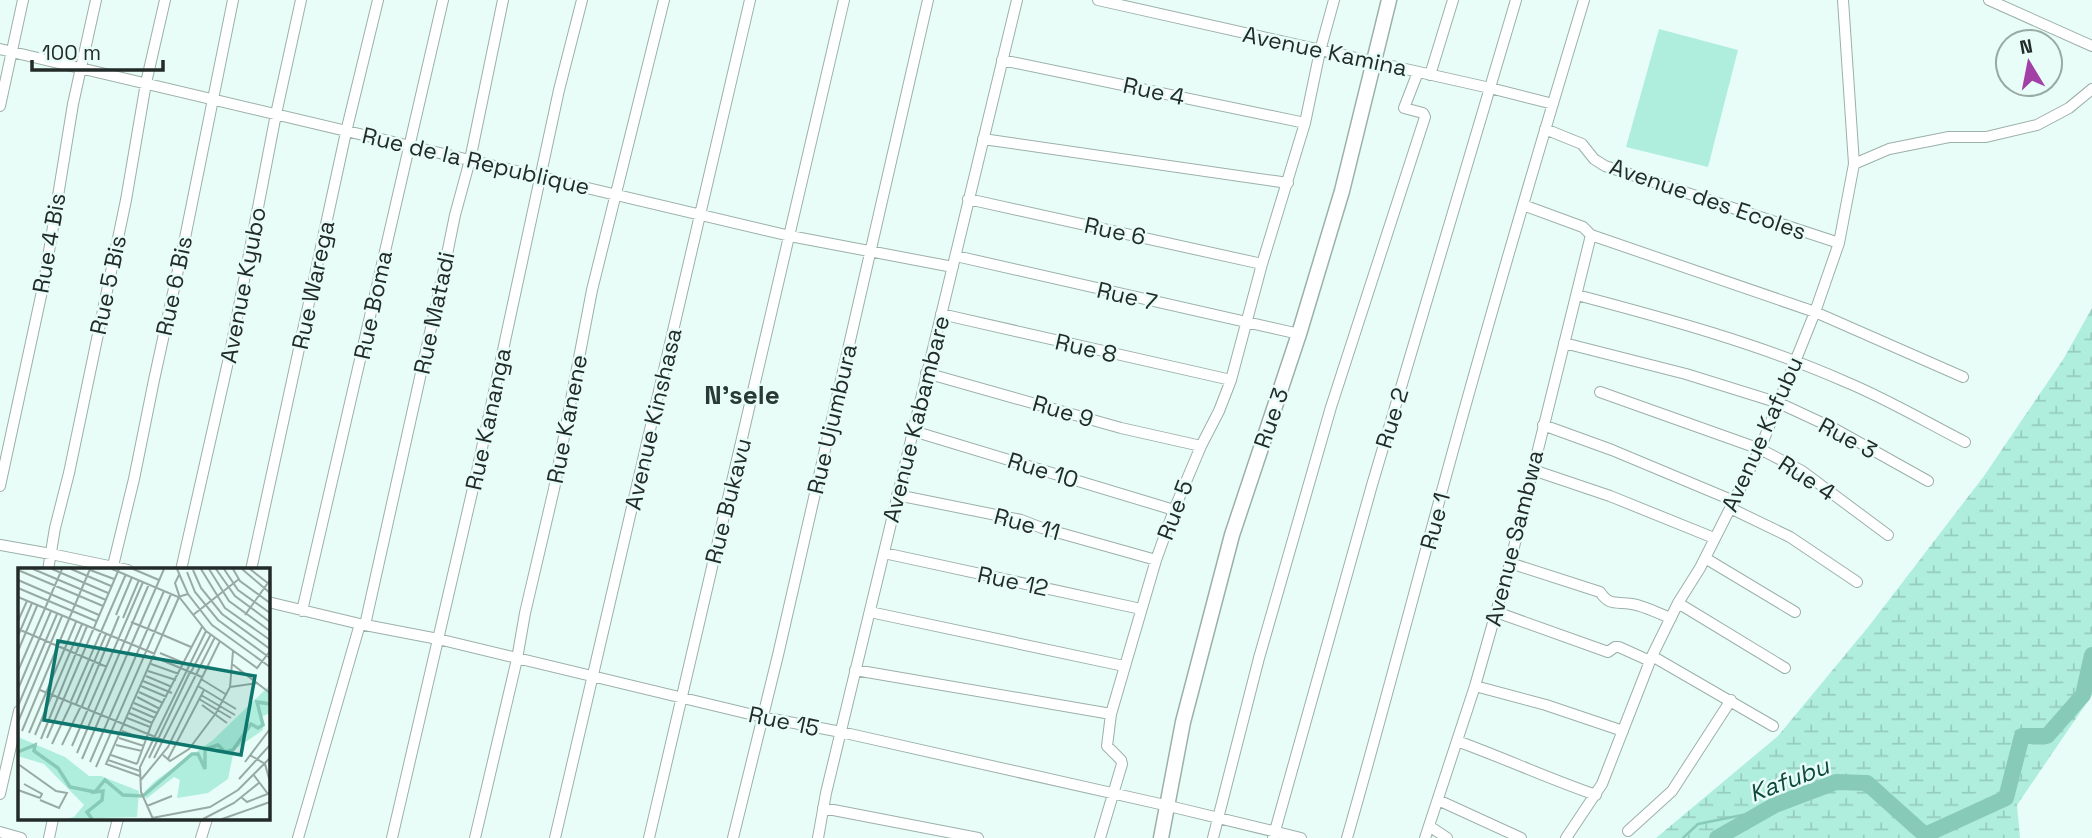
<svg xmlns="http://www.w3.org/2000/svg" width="2092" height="838" font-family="'Space Grotesk',sans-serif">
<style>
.wetland{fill:url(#wetland-marsh)}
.pitch{fill:#afeedd}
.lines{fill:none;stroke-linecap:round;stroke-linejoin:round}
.stream{stroke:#88cab8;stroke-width:2.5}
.river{stroke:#88cab8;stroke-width:16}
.street-casing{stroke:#9cb0aa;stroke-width:12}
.secondary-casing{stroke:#9cb0aa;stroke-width:17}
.street{stroke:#fff;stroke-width:10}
.secondary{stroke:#fff;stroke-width:14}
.labels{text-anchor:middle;stroke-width:5;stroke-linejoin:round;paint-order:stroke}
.street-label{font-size:23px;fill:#232b28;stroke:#e8fdf7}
.water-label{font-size:24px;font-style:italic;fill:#0f493d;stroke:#e8fdf7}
.quarter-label{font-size:26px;font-weight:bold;fill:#293a36;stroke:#e8fdf7}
.inset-river{fill:none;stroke:#88cab8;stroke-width:3.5}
.inset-road{fill:none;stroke:#99a9a4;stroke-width:2}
.view{fill:#0f766e;fill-opacity:0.15;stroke:#0f766e;stroke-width:3.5}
.inset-edge{fill:none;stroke:#232b28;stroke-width:3.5}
</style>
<defs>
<pattern id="wetland-marsh" width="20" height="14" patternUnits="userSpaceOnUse" patternTransform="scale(1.75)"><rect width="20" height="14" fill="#afeedd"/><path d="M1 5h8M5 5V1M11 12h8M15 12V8" fill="none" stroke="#96ccbe"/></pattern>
</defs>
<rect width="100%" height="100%" fill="#e8fdf7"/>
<path class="wetland" d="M2092 308V695L2017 805 2020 838H1656L1778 736 1869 626 1984 476 2064 358Z"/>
<path class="pitch" d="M1659 29 1738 50 1708 167 1626 147Z"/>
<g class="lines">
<path class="stream" d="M1683 838 1698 824 1767 810"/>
<path class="river" d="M1717 838 1775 805 1836 782 1867 783 1925 835 2006 798 2022 736H2047L2083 695 2092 655"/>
<defs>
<path id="street" d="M1098 0 1490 88 1553 104
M1989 0 2092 46
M0 49 790 236 953 267
M1002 60 1305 123
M1430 75 1453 0
M0 106 23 0
M1545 129 1582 144 1594 159 1605 166 1839 243
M983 139 1288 183
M1854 164 1889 149 1949 137H1986L2037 125 2069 108 2092 89
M968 199 1262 264
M1523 205 1583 227 1591 235 1815 312 1963 377
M956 256 1299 334
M1577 295C1668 319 1760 344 1846 382 1887 399 1926 422 1965 442
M941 314 1231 380
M1564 343 1686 374 1779 403 1835 429 1928 481
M926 373 1121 428 1201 446
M1600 392 1760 449 1802 471 1888 535
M1543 425 1612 450 1734 501
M913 431 1174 510
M1533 470 1610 496 1714 538
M0 486 44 282 73 104 96 0
M897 495 1021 520 1042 528 1156 560
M1730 508 1790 537 1857 582
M0 545 51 554 128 570
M884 553 1141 609
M1705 558 1795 612
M1510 563 1600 592C1610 607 1617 601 1632 604 1645 606 1659 614 1671 618
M48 570 55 528 69 473 126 200 146 83 165 0
M112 570 134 479 154 380 185 238 233 0
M181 570 230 353 276 114 301 0
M251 570 346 132 378 0
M268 602 360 624 438 639 762 717 841 732 1169 806 1301 838
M1678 603 1785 668
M302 611 443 0
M870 612 1124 666
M1496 612 1608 652 1615 647H1619L1650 661
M365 625 443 274 455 215 470 160 503 0
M1652 656 1773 726
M855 670 1111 714
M1475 686 1546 705 1623 731
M1457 741C1504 758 1549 779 1596 795
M0 794 19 711
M1438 800 1521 838
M823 808 978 838
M1429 826 1447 838
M1628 831 1672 791 1731 700
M0 832 21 838
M49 838 53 819
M113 838 118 819
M201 838 207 819
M298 838 360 624
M392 838 477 471 559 90 582 0
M475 838 517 659 525 613 554 489 592 290 664 0
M555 838 750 0
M649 838 844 0
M733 838 778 655 928 0
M818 838 826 793 1017 0
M1100 838 1122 764 1121 760 1107 746 1111 714 1156 560 1174 510 1201 446 1219 411 1231 380 1262 264 1305 123 1320 51 1334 0
M1213 838 1259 658 1331 407 1425 117 1423 113 1404 108 1418 72
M1273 838 1372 485 1516 0
M1347 838C1387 698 1423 558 1462 418 1501 278 1542 139 1584 0
M1425 838 1475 686 1510 563 1591 235
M1566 838 1602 784 1652 656 1678 603 1700 568 1760 449 1815 312 1839 243 1854 164 1843 0"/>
<path id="secondary" d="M1161 838 1183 722 1232 535 1299 334 1342 191 1389 0"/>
</defs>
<use href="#street" class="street-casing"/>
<use href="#secondary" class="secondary-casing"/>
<use href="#street" class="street"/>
<use href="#secondary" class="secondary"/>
</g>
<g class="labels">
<g class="street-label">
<text transform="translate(1325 51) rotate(12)" y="8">Avenue Kamina</text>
<text transform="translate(1154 91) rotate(12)" y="8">Rue 4</text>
<text transform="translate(476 161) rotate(13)" y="8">Rue de la Republique</text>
<text transform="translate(1708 199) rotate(19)" y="8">Avenue des Ecoles</text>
<text transform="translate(1115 231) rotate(12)" y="8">Rue 6</text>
<text transform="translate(49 243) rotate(-80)" y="8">Rue 4 Bis</text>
<text transform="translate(108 285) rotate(-78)" y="8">Rue 5 Bis</text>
<text transform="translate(243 285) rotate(-79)" y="8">Avenue Kyubo</text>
<text transform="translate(313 285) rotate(-78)" y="8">Rue Warega</text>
<text transform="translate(174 286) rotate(-78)" y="8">Rue 6 Bis</text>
<text transform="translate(1127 296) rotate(13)" y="8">Rue 7</text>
<text transform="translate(373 305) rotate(-78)" y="8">Rue Boma</text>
<text transform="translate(434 313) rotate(-78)" y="8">Rue Matadi</text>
<text transform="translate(1086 348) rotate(13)" y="8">Rue 8</text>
<text transform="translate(1063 411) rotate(16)" y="8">Rue 9</text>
<text transform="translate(1271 418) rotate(-71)" y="8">Rue 3</text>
<text transform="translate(1392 418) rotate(-73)" y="8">Rue 2</text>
<text transform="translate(488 419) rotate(-78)" y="8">Rue Kananga</text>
<text transform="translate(567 419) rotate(-79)" y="8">Rue Kanene</text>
<text transform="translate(653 419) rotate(-77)" y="8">Avenue Kinshasa</text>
<text transform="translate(832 419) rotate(-77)" y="8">Rue Ujumbura</text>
<text transform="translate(916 419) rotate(-76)" y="8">Avenue Kabambare</text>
<text transform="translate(1762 434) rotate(-66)" y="8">Avenue Kafubu</text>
<text transform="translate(1848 438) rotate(28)" y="8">Rue 3</text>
<text transform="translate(1043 470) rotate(17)" y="8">Rue 10</text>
<text transform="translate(1807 478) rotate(33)" y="8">Rue 4</text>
<text transform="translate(728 501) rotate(-76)" y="8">Rue Bukavu</text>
<text transform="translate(1175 510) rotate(-69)" y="8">Rue 5</text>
<text transform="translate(1435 521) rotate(-75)" y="8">Rue 1</text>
<text transform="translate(1027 524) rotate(15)" y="8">Rue 11</text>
<text transform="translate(1514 538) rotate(-76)" y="8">Avenue Sambwa</text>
<text transform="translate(1013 581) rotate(12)" y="8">Rue 12</text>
<text transform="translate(784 721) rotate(12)" y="8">Rue 15</text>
</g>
<g class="water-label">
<text transform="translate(1789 780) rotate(-21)" y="8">Kafubu</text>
</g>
<g class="quarter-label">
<text x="742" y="404">N'sele</text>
</g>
</g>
<g transform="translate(18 568)">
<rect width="252" height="252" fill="#e8fdf7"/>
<path d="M252 117V145L245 148V162L216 182 210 211 190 225 159 230 162 212 156 209 128 231 127 223 137 213 195 172ZM0 169 47 189 71 208H83L121 223 119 249 48 251 56 249 66 237 26 196 0 188Z" fill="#afeedd"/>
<path class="inset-river" d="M0 184 17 177 16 183 40 200 52 219 77 224M74 251 69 244 84 232 85 223 77 224 87 212 105 227 125 228 174 186H180L187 201V181L200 177 207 184 215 182 233 156 240 160 245 157 239 134 252 136"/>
<path class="inset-road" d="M15 1 88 32M34 1 90 25M53 1 93 18M94 1 160 29 170 26M115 1 141 12M159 1 170 26 194 57 252 99M183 1 207 40 252 72M191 1 211 33 252 63M198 1 217 28 252 54M206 1 220 22 252 45M215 1 222 13 252 35M224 1 252 25M232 1 251 16M0 2 85 38M72 2 96 11M175 2 183 20 204 46 252 81M169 4 177 24 200 52 252 90M161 7 157 15 162 30 188 63 239 100 252 83M0 12 81 47M0 20 78 53M0 29 137 86M98 47 114 9M175 47 221 11M227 47 252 12M105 50 121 12M0 53 9 33M113 54 145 67M0 61 89 99M145 67 173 79M0 68 14 35M0 83 19 38M142 85 166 95M136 89 184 109M133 96 161 106M214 96 252 125M0 103 44 1M130 103 158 112M173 104 193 66M128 108 154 119M183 111 209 127M125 113 154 125M123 118 149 129M180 118 218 141M212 119 240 115M0 121 33 43M22 122 152 175M121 124 145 135M183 127 217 147M119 129 142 141M181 131 213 150M53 133 108 6M116 135 139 145M58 136 88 66M184 137 209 155M0 138 39 46M64 138 101 48M114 140 137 150M111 145 134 155M109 150 132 159M0 154 44 48M4 163 72 1M104 163 128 172M11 165 58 54M17 167 64 56M29 170 101 1M101 170 126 178M23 171 69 58M34 176 54 134M44 177 63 138M98 177 124 183M54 178 125 14M59 185 131 16M93 187 119 196M145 187 152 193 171 181 198 145 212 119 215 83M232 187 247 196 252 214M131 190 172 104M136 190 197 69M64 191 146 1M150 191 186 122M90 192 122 203M72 194 146 23M227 194 252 161M0 196 38 223 49 225 41 240 22 232M119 196 134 155 184 59M78 199 153 26M235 206 250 226M122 208 88 196 161 29M221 211 252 177M122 213 150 179 202 73M6 216 24 226 22 230M0 222 22 230M223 229 229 234 252 225M129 238 154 228M134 250 192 239 220 222 252 190M135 251 123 224 122 199 188 63M185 251 216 235 242 214M204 251 252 234"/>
<path class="view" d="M40 73 237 108 223 187 26 152Z"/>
<rect width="252" height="252" class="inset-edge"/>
</g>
<g transform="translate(2029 63) rotate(350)"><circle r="33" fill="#e8fdf7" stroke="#99a9a4" stroke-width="2"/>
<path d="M0-5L12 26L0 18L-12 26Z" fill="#a240a7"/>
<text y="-10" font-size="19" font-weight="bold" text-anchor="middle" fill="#232b28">N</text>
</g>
<path d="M32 60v10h131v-10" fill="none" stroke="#232b28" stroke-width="3.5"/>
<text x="42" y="60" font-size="21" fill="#232b28" stroke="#e8fdf7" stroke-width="5" paint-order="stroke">100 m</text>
</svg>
